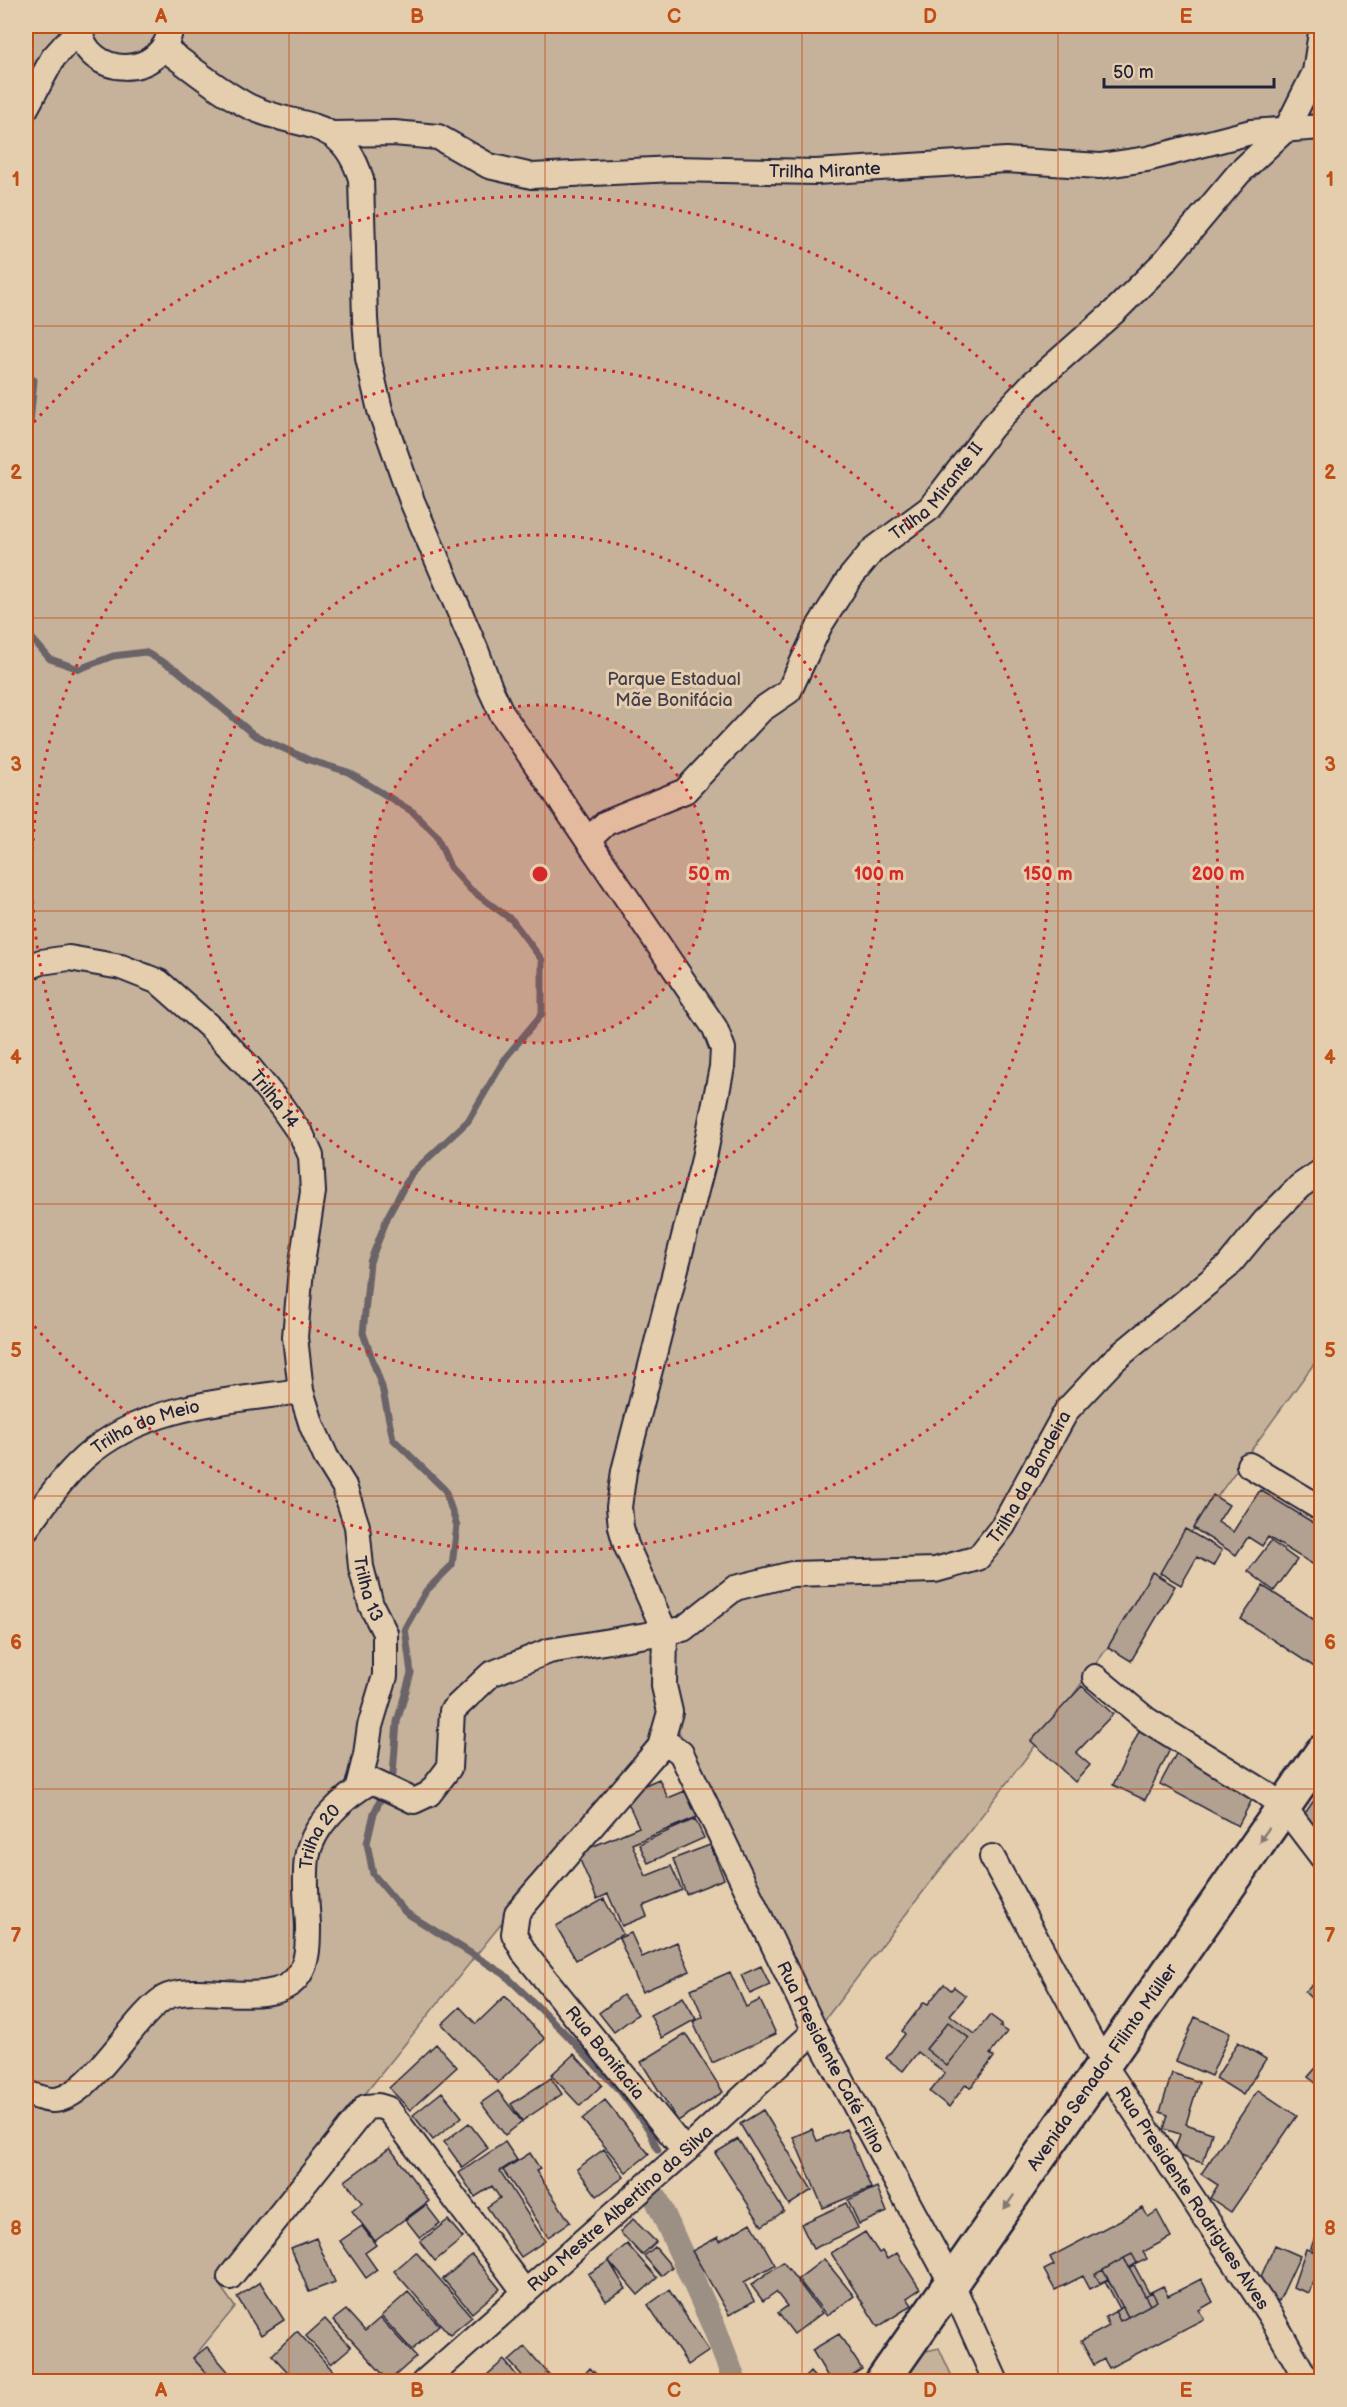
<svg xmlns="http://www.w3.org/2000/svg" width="1347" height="2407" font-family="'Balsamiq Sans',sans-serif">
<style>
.green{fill:#c6b29b;stroke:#746a6b;stroke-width:1.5}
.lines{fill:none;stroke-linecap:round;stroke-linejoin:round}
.stream{stroke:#6b6367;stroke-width:7}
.canal{stroke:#9c8f84;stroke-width:24}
.building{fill:#b2a190;stroke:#22223b;stroke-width:1.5}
.street-casing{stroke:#22223b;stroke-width:28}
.secondary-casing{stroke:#22223b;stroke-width:38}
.street{stroke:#e5ceae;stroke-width:24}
.secondary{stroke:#e5ceae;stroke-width:33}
.oneway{fill:#847874}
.grid{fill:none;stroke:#c04e15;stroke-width:1.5;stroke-opacity:0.55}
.ring{fill:none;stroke:#d62828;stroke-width:3;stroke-dasharray:3 6}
.labels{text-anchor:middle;stroke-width:6;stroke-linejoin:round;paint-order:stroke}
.street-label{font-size:18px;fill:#22223b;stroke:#e5ceae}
.park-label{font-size:18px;fill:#433f4e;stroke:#e5ceae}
.centre{fill:#d62828;stroke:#e5ceae;stroke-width:3}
.ring-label{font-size:18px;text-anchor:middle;font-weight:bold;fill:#d62828;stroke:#e5ceae;stroke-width:6;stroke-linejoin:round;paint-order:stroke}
.neatline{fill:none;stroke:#c04e15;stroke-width:2}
.grid-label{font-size:20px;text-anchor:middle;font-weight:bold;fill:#c04e15}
</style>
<rect width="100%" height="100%" fill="#e5ceae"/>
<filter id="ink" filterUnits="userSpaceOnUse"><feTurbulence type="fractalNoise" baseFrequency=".0167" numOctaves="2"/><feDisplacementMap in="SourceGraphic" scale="12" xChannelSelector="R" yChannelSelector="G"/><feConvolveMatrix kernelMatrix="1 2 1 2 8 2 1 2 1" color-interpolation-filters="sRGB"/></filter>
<g filter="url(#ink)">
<path class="green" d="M26 26H1321V1354L1055 1720 820 2026 670 1713 216 2280 235 2307 193 2358 213 2381 26 2382Z
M939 2348 954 2381 901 2382 922 2352Z"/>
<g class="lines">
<path class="stream" d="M26 377 34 380 30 423 26 429
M26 634 29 635 50 659 79 669 113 656 145 652 177 670 254 735 309 760 348 772 413 812 437 836 450 867 471 890 512 920 542 960V1014L506 1057 468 1121 411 1174 388 1216 370 1262 363 1333 382 1387 393 1439 445 1490 457 1526 452 1565 426 1591 405 1628 411 1673 397 1722 393 1774 374 1813 367 1843 373 1874 405 1912 504 1974 562 2030 620 2091 649 2130 658 2150"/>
<path class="canal" d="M657 2200 715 2329 735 2382"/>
</g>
<path class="building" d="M1260 1490 1322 1528V1570L1268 1537 1262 1546 1248 1537 1236 1555 1193 1528 1213 1495 1229 1505 1218 1522 1233 1532Z
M1185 1529 1222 1550 1213 1566 1197 1557 1181 1585 1160 1573Z
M1271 1541 1297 1560 1274 1591 1248 1571Z
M1152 1572 1175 1586 1131 1661 1108 1647Z
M1263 1586 1322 1625V1672L1241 1619Z
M1082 1686 1113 1714 1076 1753 1090 1765 1075 1782 1031 1741Z
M1142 1725 1174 1741 1145 1800 1113 1785Z
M1177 1752 1255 1794 1238 1826 1160 1784Z
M659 1779 668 1798 685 1791 697 1817 632 1844 646 1876 671 1866 682 1890 643 1906 647 1916 622 1926 608 1894 597 1899 577 1853 639 1827 624 1794Z
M1322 1789V1834L1301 1819Z
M695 1819 704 1838 648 1863 639 1844Z
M710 1845 724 1879 686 1894 673 1859Z
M604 1899 623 1934 576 1960 556 1926Z
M631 1933 642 1957 677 1942 690 1971 642 1992 619 1938Z
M761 1966 770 1985 750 1994 741 1975Z
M730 1972 746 2007 760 2000 776 2034 712 2063 693 2022 703 2017 691 1989Z
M1322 1976V2009L1305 1992Z
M944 1984 951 1990 954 1987 966 1996 950 2015 975 2034 990 2015 1002 2024 1000 2027 1007 2032 990 2054 994 2057 971 2088 966 2084 949 2107 930 2092 945 2073 918 2052 903 2071 886 2058 905 2034 902 2031 924 2002 928 2004Z
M623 1995 638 2014 614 2032 599 2013Z
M505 1996 545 2039 498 2083 442 2024 460 2007 476 2024Z
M683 1997 696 2019 662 2038 650 2015Z
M1195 2017 1230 2033 1211 2076 1176 2061Z
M948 2022 969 2038 947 2066 926 2049Z
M686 2034 723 2092 678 2121 641 2062Z
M1238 2042 1266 2059 1243 2095 1216 2078Z
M436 2044 457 2067 410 2110 389 2088Z
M574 2054 602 2085 580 2106 551 2075Z
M1322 2061V2088L1308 2077Z
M1172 2073 1199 2082 1186 2124 1212 2133 1203 2163 1173 2154 1180 2134 1164 2129 1168 2115 1160 2112Z
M551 2078 562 2094 522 2121 511 2104Z
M1258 2090 1297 2116 1231 2212 1210 2198 1218 2185 1201 2174Z
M498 2091 522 2122 505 2135 481 2103Z
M442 2092 462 2117 433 2140 413 2115Z
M605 2100 649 2154 626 2172 582 2119Z
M763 2110 812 2190 789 2205 740 2124Z
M469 2123 488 2148 462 2167 444 2142Z
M812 2129 817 2141 846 2129 871 2188 823 2208 793 2137Z
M738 2139 784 2211 762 2226 715 2153Z
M505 2142 517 2160 500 2171 545 2241 521 2257 487 2207 500 2198 492 2186 475 2197 459 2173Z
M390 2148 429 2201 375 2241 352 2211 362 2203 345 2181Z
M604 2149 624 2177 597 2196 577 2169Z
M530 2153 540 2169 536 2171 570 2222 548 2237 503 2170Z
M877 2187 887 2212 859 2224 848 2200Z
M846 2203 858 2228 813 2249 801 2224Z
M426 2205 440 2223 420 2238 406 2220Z
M1143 2208 1148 2217 1157 2211 1171 2237 1143 2252 1147 2259 1134 2265 1149 2293 1163 2286 1168 2296 1201 2279 1213 2302 1199 2310 1204 2319 1109 2368 1104 2359 1094 2365 1081 2341 1109 2326 1105 2317 1120 2309 1105 2281 1090 2289 1083 2276 1055 2290 1044 2270 1054 2265 1050 2257Z
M1322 2218V2252L1311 2248Z
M633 2219 656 2242 642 2255 620 2232Z
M448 2220 463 2238 435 2261 420 2242Z
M751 2223 775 2265 744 2282 754 2301 729 2315 692 2251 718 2237 720 2241Z
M362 2226 376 2245 365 2253 377 2270 366 2278 340 2241Z
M865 2232 879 2253 882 2251 887 2259 897 2253 920 2289 907 2298 912 2305 878 2327 831 2253Z
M316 2238 335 2282 309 2292 291 2248Z
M627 2244 657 2278 638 2295 608 2260Z
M1275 2245 1300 2256 1279 2301 1255 2290Z
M655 2247 672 2267 661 2276 644 2256Z
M1306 2249 1322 2254 1309 2293 1293 2287Z
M416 2252 472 2317 450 2335 394 2271Z
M1132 2254 1137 2263 1129 2268 1124 2258Z
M472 2255 500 2289 472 2313 443 2279Z
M1124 2258 1150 2305 1128 2317 1103 2270Z
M824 2259 854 2296 827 2316 798 2279Z
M609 2261 626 2289 606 2301 588 2274Z
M783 2262 822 2313 794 2334 778 2313 787 2306 776 2292 763 2301 751 2285Z
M1103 2270 1108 2279 1100 2283 1095 2274Z
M260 2282 284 2320 261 2335 237 2297Z
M669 2290 709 2351 688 2365 648 2305Z
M408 2292 439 2325 412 2350 381 2316Z
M1152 2292 1157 2301 1150 2305 1145 2296Z
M1123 2307 1128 2317 1120 2321 1115 2311Z
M346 2310 365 2331 380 2318 416 2357 389 2381 333 2320Z
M325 2319 351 2347 331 2364 306 2336Z
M297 2331 343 2382H297L272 2355Z
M839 2334 862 2369 841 2382H831L812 2350Z
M207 2347 237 2382H214L193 2358Z
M525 2347 554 2380 552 2382H528L509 2361Z
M504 2360 522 2382H479Z
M590 2368 604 2382H577Z
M282 2372 291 2382H272Z
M810 2372 819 2382H800Z"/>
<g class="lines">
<defs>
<g id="street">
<path d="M79 26C85 80 164 81 171 26"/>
<path id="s1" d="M164 48C191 68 218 90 248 106 299 131 341 113 361 179L365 319 368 358 380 410 412 501 476 650 490 688 502 714 715 1028 723 1049 722 1067 703 1163 624 1471 619 1507 621 1527 626 1545 665 1632 664 1686 670 1712 660 1747 517 1913 514 1934 525 1954 685 2151"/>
<path d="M26 108 53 58 79 29"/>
<path id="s2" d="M333 134 394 133 438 137 489 166 532 176 673 169 816 172 1006 160 1100 166 1147 159 1251 132 1322 127"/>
<path id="s3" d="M588 840 606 823 685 791 761 710 789 691 820 625 849 579 873 550 930 508 992 427 1031 385 1115 311 1165 261 1239 173 1287 128 1315 72 1322 26"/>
<path id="s4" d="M26 968 41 962 69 958 121 967 159 982 211 1028 248 1066 281 1106 302 1136 311 1156 313 1192 301 1269 295 1337 301 1391 312 1426 326 1457 344 1486 357 1526 361 1567 371 1605 385 1633V1676L370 1726 366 1755 357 1790"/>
<path d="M1249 1465 1322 1509"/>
<path id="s5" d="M26 1529C44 1505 61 1479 84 1458 143 1405 227 1401 301 1391"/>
<path d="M1095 1677 1147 1720 1262 1791 1284 1807 1322 1857"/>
<path id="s6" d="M660 1747 670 1745 681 1753 815 2031 952 2284 996 2382"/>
<path id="s7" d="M992 1857 1104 2065 1270 2315 1308 2382"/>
<path id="s8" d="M26 2093C33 2095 44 2100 52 2100 89 2101 132 2018 164 1998 196 1980 274 2012 299 1975 308 1962 308 1942 308 1926 307 1904 304 1880 307 1858 312 1825 345 1796 372 1781L414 1801 429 1794 449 1768 452 1711 491 1674 549 1651 683 1629 735 1588 792 1574 935 1570 978 1558 1003 1526 1067 1410 1113 1361 1227 1267 1265 1221 1300 1186 1322 1171"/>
<path d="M230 2277 366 2107 378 2106 388 2109 524 2291"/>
<path id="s9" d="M424 2382 685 2151 815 2031"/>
</g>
<g id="secondary">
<path id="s10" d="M882 2382 1322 1752"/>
</g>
</defs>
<use href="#street" class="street-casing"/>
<use href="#secondary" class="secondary-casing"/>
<use href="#street" class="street"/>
<use href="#secondary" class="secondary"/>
</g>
<defs><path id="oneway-solid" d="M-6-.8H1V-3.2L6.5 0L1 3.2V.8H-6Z" transform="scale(1.5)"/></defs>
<g class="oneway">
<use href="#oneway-solid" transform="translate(1264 1835) rotate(125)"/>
<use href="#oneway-solid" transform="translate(1009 2202) rotate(125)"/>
</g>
</g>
<path class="grid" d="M289 26V2382M545 26V2382M802 26V2382M1058 26V2382M26 326H1322M26 618H1322M26 911H1322M26 1204H1322M26 1496H1322M26 1789H1322M26 2081H1322"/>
<circle cx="540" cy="874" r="169" fill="#d62828" fill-opacity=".12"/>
<g class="ring">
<circle cx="540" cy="874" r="169"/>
<circle cx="540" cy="874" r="339"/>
<circle cx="540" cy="874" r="508"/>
<path d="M28 429A678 678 0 1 1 28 1319"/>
</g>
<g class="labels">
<g class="street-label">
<text dy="6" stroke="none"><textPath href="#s2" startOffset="501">Trilha Mirante</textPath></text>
<text dy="6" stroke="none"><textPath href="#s3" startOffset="507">Trilha Mirante II</textPath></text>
<text dy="6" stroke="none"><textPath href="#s4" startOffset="303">Trilha 14</textPath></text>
<text dy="6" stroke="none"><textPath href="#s5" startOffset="162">Trilha do Meio</textPath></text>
<text dy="6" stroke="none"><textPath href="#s8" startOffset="1359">Trilha da Bandeira</textPath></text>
<text dy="6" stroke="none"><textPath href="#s4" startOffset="818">Trilha 13</textPath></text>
<text dy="6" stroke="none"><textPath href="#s8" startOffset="466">Trilha 20</textPath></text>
<text dy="6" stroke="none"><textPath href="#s1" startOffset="2319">Rua Bonifacia</textPath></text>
<text dy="6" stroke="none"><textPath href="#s6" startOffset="363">Rua Presidente Café Filho</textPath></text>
<text dy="6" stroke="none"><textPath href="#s10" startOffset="384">Avenida Senador Filinto Müller</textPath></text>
<text dy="6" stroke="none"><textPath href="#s7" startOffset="396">Rua Presidente Rodrigues Alves</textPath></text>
<text dy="6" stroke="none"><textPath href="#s9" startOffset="262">Rua Mestre Albertino da Silva</textPath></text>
</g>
<g class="park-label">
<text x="674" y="685">Parque Estadual<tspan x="674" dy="21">Mãe Bonifácia</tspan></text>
</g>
</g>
<circle cx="540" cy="874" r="9" class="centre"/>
<g class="ring-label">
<text x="709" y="880">50 m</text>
<text x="879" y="880">100 m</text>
<text x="1048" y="880">150 m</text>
<text x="1218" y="880">200 m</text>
</g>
<rect width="1347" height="2407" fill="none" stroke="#e5ceae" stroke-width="66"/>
<path d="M1104 78v9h170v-9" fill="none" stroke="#22223b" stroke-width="3"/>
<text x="1113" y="78" font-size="18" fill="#22223b" stroke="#e5ceae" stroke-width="4.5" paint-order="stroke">50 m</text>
<rect x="33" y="33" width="1281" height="2341" class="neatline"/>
<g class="grid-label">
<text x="161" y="23">A</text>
<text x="417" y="23">B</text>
<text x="674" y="23">C</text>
<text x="930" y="23">D</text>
<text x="1186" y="23">E</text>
<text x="16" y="186">1</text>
<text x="1330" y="186">1</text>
<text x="16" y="479">2</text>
<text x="1330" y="479">2</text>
<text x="16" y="771">3</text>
<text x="1330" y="771">3</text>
<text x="16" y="1064">4</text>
<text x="1330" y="1064">4</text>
<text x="16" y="1357">5</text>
<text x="1330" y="1357">5</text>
<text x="16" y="1649">6</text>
<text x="1330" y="1649">6</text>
<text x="16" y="1942">7</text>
<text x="1330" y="1942">7</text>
<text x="16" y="2235">8</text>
<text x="1330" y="2235">8</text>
<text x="161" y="2397">A</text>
<text x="417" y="2397">B</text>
<text x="674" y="2397">C</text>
<text x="930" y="2397">D</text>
<text x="1186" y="2397">E</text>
</g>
</svg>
